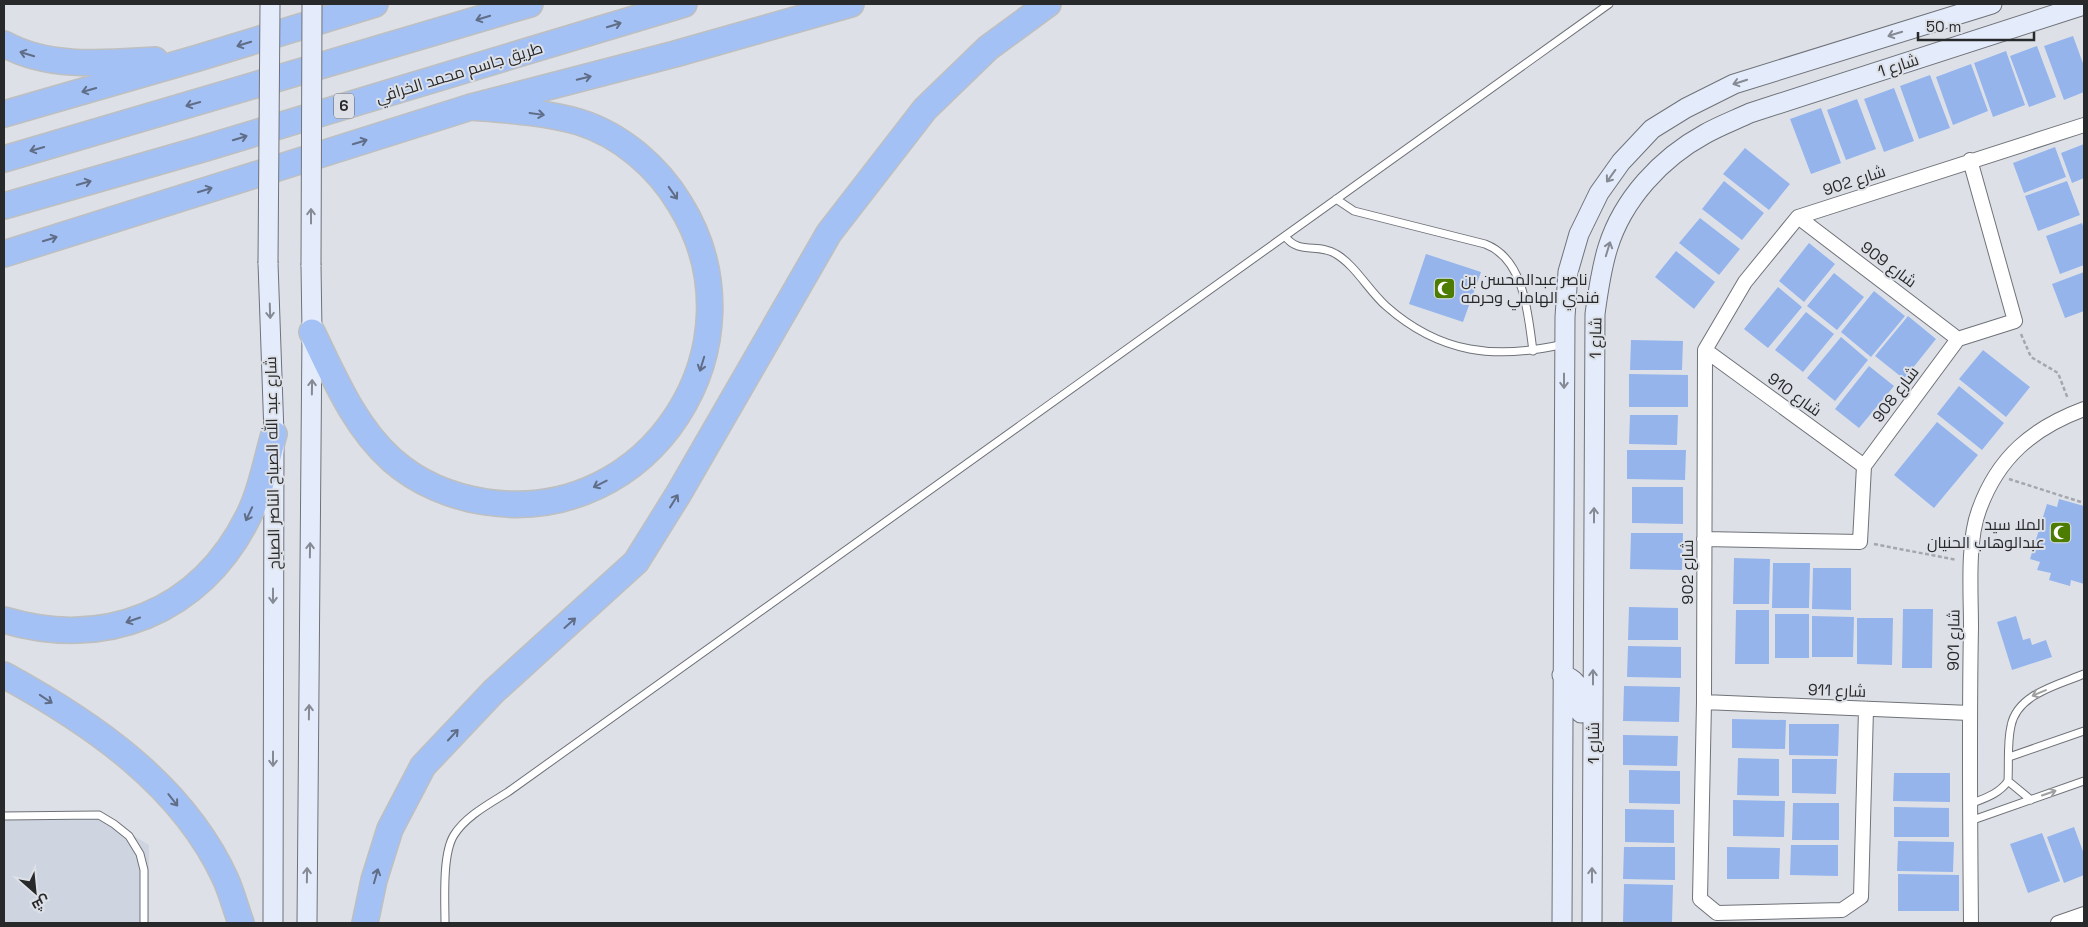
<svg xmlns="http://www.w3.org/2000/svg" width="2088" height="927" font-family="'Space Grotesk',Cairo,sans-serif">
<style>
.built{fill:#ced5e1}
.building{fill:#95b4ec}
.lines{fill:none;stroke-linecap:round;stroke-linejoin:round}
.lane-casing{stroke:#6f7278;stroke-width:9}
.street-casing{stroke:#6f7278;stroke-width:16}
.secondary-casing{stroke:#6f7278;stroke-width:21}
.highway-casing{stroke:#bebfbf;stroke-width:28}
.path{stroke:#a4a7ac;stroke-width:2.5;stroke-dasharray:4 2.5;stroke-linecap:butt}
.lane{stroke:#fff;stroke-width:7}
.street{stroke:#fff;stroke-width:14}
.secondary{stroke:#e4ecfc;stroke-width:19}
.highway{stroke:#a4c1f6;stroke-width:25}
.secondary-bridge-casing{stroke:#6f7278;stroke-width:21;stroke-linecap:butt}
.secondary-bridge{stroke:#e4ecfc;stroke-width:19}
.oneway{stroke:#606d86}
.oneway2{stroke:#868a94}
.oneway3{stroke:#9e9fa0}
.labels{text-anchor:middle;stroke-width:4;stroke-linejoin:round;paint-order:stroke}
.shield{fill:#dde1e7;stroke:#5e6063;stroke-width:1}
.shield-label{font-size:15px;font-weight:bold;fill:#28292b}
.street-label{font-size:16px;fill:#28292b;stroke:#dde1e7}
.poi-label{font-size:16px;fill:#28292b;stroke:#dde1e7;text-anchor:start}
</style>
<rect width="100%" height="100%" fill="#dde1e7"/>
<path class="built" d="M4 811 95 812 149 845V923H4Z"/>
<path class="building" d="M2073 36 2084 66V92L2064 100 2044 46Z
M2037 46 2056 97 2029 107 2010 56Z
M2006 51 2025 105 1993 117 1974 63Z
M1971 64 1988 111 1953 125 1936 77Z
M1930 75 1950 128 1919 139 1900 86Z
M1894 88 1914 141 1884 152 1864 99Z
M1857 99 1876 149 1846 160 1827 110Z
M1821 108 1841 163 1811 174 1790 119Z
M2084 144V178L2072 183 2061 153Z
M2055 147 2066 177 2024 193 2013 163Z
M1745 148 1790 184 1769 210 1723 174Z
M1724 181 1764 213 1742 240 1702 209Z
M2067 181 2080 215 2038 231 2025 196Z
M1700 218 1740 249 1719 275 1679 243Z
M2082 223 2084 229V265L2060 274 2046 236Z
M1809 243 1835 264 1804 302 1779 281Z
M1676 251 1715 282 1694 309 1655 277Z
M1426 254 1481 272 1463 322 1409 304Z
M2084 272V311L2065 318 2052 284Z
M1834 273 1864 297 1837 330 1807 306Z
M1778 287 1802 307 1768 348 1744 329Z
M1874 291 1905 316 1871 357 1841 332Z
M1806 312 1834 334 1803 372 1775 350Z
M1908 316 1936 339 1904 379 1875 356Z
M1841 337 1868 360 1835 401 1807 378Z
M1631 340 1683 341 1682 370H1630Z
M1983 350 2030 387 2006 417 1959 379Z
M1869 366 1894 386 1859 428 1835 409Z
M1629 374 1688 375V407H1629Z
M1959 386 2004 423 1982 450 1937 414Z
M1630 415H1678L1677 445 1629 444Z
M1937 422 1978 455 1934 508 1894 475Z
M1627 450H1686L1685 480 1627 479Z
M1632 487H1683V524L1632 523Z
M2059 499 2084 506V584L2071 580 2070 586 2049 580 2051 573 2037 570 2040 562 2030 559 2047 504 2057 507Z
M1631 533H1683L1682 570 1630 569Z
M1734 558 1770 559 1769 604H1733Z
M1773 563H1810L1809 608H1772Z
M1813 568H1851V610L1812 609Z
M1629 607 1678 608V640H1628Z
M1903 609H1933L1932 668H1902Z
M1736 610H1769V664H1735Z
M1775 614H1809V658H1775Z
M1812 616 1854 617 1853 657H1812Z
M2016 616 2023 640 2030 638 2032 645 2046 640 2052 657 2012 670 1997 622Z
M1857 618H1893L1892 665 1857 664Z
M1628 646 1681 647V678L1627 677Z
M1624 686 1680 687 1679 722 1623 721Z
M1732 719 1786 720 1785 749 1732 748Z
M1789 724H1839L1838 756 1789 755Z
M1623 735 1678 736 1677 766 1623 765Z
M1738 758 1779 759V796L1737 795Z
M1792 759H1837L1836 794 1792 793Z
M1629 770 1680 771V804L1629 803Z
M1894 773H1950V802L1893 801Z
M1733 800 1785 801 1784 837 1733 836Z
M1793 803H1839V840H1792Z
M1894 807 1949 808V837H1894Z
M1625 809 1674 810V843L1625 842Z
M2074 827 2084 854V875L2064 883 2047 837Z
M2042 833 2060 881 2028 893 2010 844Z
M1898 841 1954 842 1953 872 1897 871Z
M1791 845H1838V876L1790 875Z
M1624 847H1675V880L1623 879Z
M1727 847 1780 848 1779 879H1727Z
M1898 874 1959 875V911H1898Z
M1624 884 1673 885 1672 922H1623Z"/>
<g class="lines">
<defs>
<path id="lane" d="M1336 199 1354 211 1485 244C1525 259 1528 315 1533 351
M1285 236C1298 255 1319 243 1336 254 1355 265 1369 291 1386 306 1440 354 1496 360 1564 344
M2009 757 2084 731
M2008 781 2031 800
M1970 804C1985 798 1999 794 2008 781 2009 763 2007 743 2011 726 2017 694 2058 685 2084 674
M4 816 99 815 114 824 129 836 140 854 144 870V923
M1970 821 2084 781
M445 923C445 901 442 854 454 835 466 816 489 804 508 792L1609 4"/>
<path id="street" d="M1798 217 1958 339
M1705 350 1864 466
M1704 539 1860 542 1864 466 1958 339 2015 321 1970 160
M1704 702 1970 713
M1866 709 1861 897 1842 910 1717 913 1700 899 1704 702 1705 350 1745 282 1798 217 2084 125
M1971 923C1970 824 1969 726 1971 627 1971 593 1967 542 1979 510 1998 457 2033 428 2084 409
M2058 923 2084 914"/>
<path id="secondary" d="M268 263 274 434 273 923
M1562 675C1582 680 1581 696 1581 713
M307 923 312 332 311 265
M1562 923 1565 317 1568 272 1579 234 1599 193 1621 162 1652 129 1686 108 1734 84 1992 4
M1592 923 1595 314C1598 292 1601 269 1608 247 1623 199 1661 158 1705 134 1719 126 1735 120 1750 113L2084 5"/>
<path id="highway" d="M4 44C49 69 106 63 155 60
M4 114 198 58 375 4
M4 159 530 4
M4 206 199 150 684 4
M4 254 471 107 675 54 851 4
M312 332C334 377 354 426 392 460 418 483 452 497 486 502 651 527 767 344 680 204 658 167 621 135 579 122 544 112 507 110 471 107
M4 620C105 650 200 613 248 517 261 491 266 462 274 434
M4 675C92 723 183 785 226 880 232 894 236 909 241 923
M365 923 374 880 390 829 423 766 494 691 636 562 679 493 829 233 925 109 988 48 1048 4"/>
</defs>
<use href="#lane" class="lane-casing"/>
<use href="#street" class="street-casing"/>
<use href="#secondary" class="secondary-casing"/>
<use href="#highway" class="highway-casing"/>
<path class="path" d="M2021 334 2031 357 2058 373 2068 399
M2009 479 2084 503
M1874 544 1957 560"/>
<use href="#lane" class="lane"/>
<use href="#street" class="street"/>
<use href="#secondary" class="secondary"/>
<use href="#highway" class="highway"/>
<defs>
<path id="secondary-bridge" d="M268 263 270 4
M311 265 312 4"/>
</defs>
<use href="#secondary-bridge" class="secondary-bridge-casing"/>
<use href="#secondary-bridge" class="secondary-bridge"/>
</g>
<defs><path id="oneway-shaft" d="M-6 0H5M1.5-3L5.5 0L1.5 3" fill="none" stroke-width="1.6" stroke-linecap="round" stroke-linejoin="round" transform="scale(1.25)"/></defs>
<g class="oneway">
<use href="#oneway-shaft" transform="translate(483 18) rotate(163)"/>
<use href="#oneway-shaft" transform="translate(614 25) rotate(-17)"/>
<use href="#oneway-shaft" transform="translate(244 44) rotate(163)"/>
<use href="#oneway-shaft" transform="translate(27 54) rotate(-163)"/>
<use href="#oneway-shaft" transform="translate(584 78) rotate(-14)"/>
<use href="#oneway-shaft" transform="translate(89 90) rotate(164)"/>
<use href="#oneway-shaft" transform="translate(193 104) rotate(164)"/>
<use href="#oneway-shaft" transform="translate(537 114) rotate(8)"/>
<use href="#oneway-shaft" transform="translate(240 138) rotate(-17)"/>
<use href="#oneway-shaft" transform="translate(360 142) rotate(-17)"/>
<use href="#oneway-shaft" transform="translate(37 149) rotate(164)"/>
<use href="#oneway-shaft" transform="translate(84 183) rotate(-16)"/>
<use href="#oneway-shaft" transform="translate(205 190) rotate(-17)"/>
<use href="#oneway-shaft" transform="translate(673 193) rotate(55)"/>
<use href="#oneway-shaft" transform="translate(50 239) rotate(-17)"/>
<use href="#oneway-shaft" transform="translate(702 364) rotate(107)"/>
<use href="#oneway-shaft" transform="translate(600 484) rotate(153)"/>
<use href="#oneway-shaft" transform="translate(674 501) rotate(-58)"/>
<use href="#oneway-shaft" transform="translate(249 514) rotate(115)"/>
<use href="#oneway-shaft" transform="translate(133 620) rotate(161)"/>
<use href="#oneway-shaft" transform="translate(570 623) rotate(-42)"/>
<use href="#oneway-shaft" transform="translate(46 699) rotate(34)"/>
<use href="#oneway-shaft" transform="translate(453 735) rotate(-47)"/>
<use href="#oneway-shaft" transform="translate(173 800) rotate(52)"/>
<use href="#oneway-shaft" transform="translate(376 876) rotate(-74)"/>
</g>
<g class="oneway2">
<use href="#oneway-shaft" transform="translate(1895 34) rotate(163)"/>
<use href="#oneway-shaft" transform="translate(1740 82) rotate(162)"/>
<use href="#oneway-shaft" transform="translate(1611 176) rotate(126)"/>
<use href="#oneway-shaft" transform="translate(311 216) rotate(-90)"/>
<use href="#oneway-shaft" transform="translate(1608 249) rotate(-73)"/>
<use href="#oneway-shaft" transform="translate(270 311) rotate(88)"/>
<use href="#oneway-shaft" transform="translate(1564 381) rotate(90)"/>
<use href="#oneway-shaft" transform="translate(312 387) rotate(-89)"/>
<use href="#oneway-shaft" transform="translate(1594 515) rotate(-90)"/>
<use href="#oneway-shaft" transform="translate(310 550) rotate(-89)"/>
<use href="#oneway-shaft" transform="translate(273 596) rotate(90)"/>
<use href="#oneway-shaft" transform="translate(1593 677) rotate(-90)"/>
<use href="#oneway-shaft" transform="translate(309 712) rotate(-89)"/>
<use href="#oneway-shaft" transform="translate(273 759) rotate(90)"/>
<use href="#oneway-shaft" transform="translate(307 875) rotate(-89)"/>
<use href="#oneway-shaft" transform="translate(1592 875) rotate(-90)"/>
</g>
<g class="oneway3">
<use href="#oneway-shaft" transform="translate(2039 693) rotate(157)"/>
<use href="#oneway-shaft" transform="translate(2049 793) rotate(-19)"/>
</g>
<defs>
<symbol id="mosque-square" viewBox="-11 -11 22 22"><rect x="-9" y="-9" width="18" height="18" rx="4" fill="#4d7c03" stroke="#dde1e7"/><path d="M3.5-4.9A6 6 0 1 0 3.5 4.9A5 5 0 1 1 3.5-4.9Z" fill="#fff"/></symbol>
</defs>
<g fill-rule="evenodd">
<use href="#mosque-square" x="1432" y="276" width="25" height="25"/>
<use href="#mosque-square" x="2048" y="520" width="25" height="25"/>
</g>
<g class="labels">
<rect class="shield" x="334" y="93.5" width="20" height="25" rx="4"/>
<g class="shield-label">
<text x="344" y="111">6</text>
</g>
<g class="street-label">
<text transform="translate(1898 65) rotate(-18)" y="6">شارع 1</text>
<text transform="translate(459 72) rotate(-17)" y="6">طريق جاسم محمد الخرافي</text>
<text transform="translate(1854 180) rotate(-18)" y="6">شارع 902</text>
<text transform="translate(1889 264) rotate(37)" y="6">شارع 909</text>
<text transform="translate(1595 338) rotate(-89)" y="6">شارع 1</text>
<text transform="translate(1795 394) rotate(36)" y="6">شارع 910</text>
<text transform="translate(1895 394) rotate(-53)" y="6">شارع 908</text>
<text transform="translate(272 463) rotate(-91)" y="6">شارع عبد الله الصباح الناصر الصباح</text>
<text transform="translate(1687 572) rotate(-90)" y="6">شارع 902</text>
<text transform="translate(1953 640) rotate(-89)" y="6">شارع 901</text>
<text transform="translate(1837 690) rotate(2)" y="6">شارع 911</text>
<text transform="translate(1593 743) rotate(-90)" y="6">شارع 1</text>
</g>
<g class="poi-label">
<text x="1461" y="285">ناصر عبدالمحسن بن<tspan x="1461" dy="18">فندي الهاملي وحرمه</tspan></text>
<text x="2045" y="530" text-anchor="end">الملا سيد<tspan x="2045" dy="18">عبدالوهاب الحنيان</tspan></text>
</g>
</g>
<rect width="2088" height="927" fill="none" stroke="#28292b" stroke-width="10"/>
<g transform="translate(35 892) rotate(153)" stroke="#dde1e7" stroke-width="4" paint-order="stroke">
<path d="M0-4L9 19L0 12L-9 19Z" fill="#28292b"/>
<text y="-8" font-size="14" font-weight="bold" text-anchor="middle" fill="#28292b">ش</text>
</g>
<path d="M1918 32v8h116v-8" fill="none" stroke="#28292b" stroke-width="2.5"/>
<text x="1926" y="32" font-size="15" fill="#28292b" stroke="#dde1e7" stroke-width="4" paint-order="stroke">50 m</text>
</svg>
